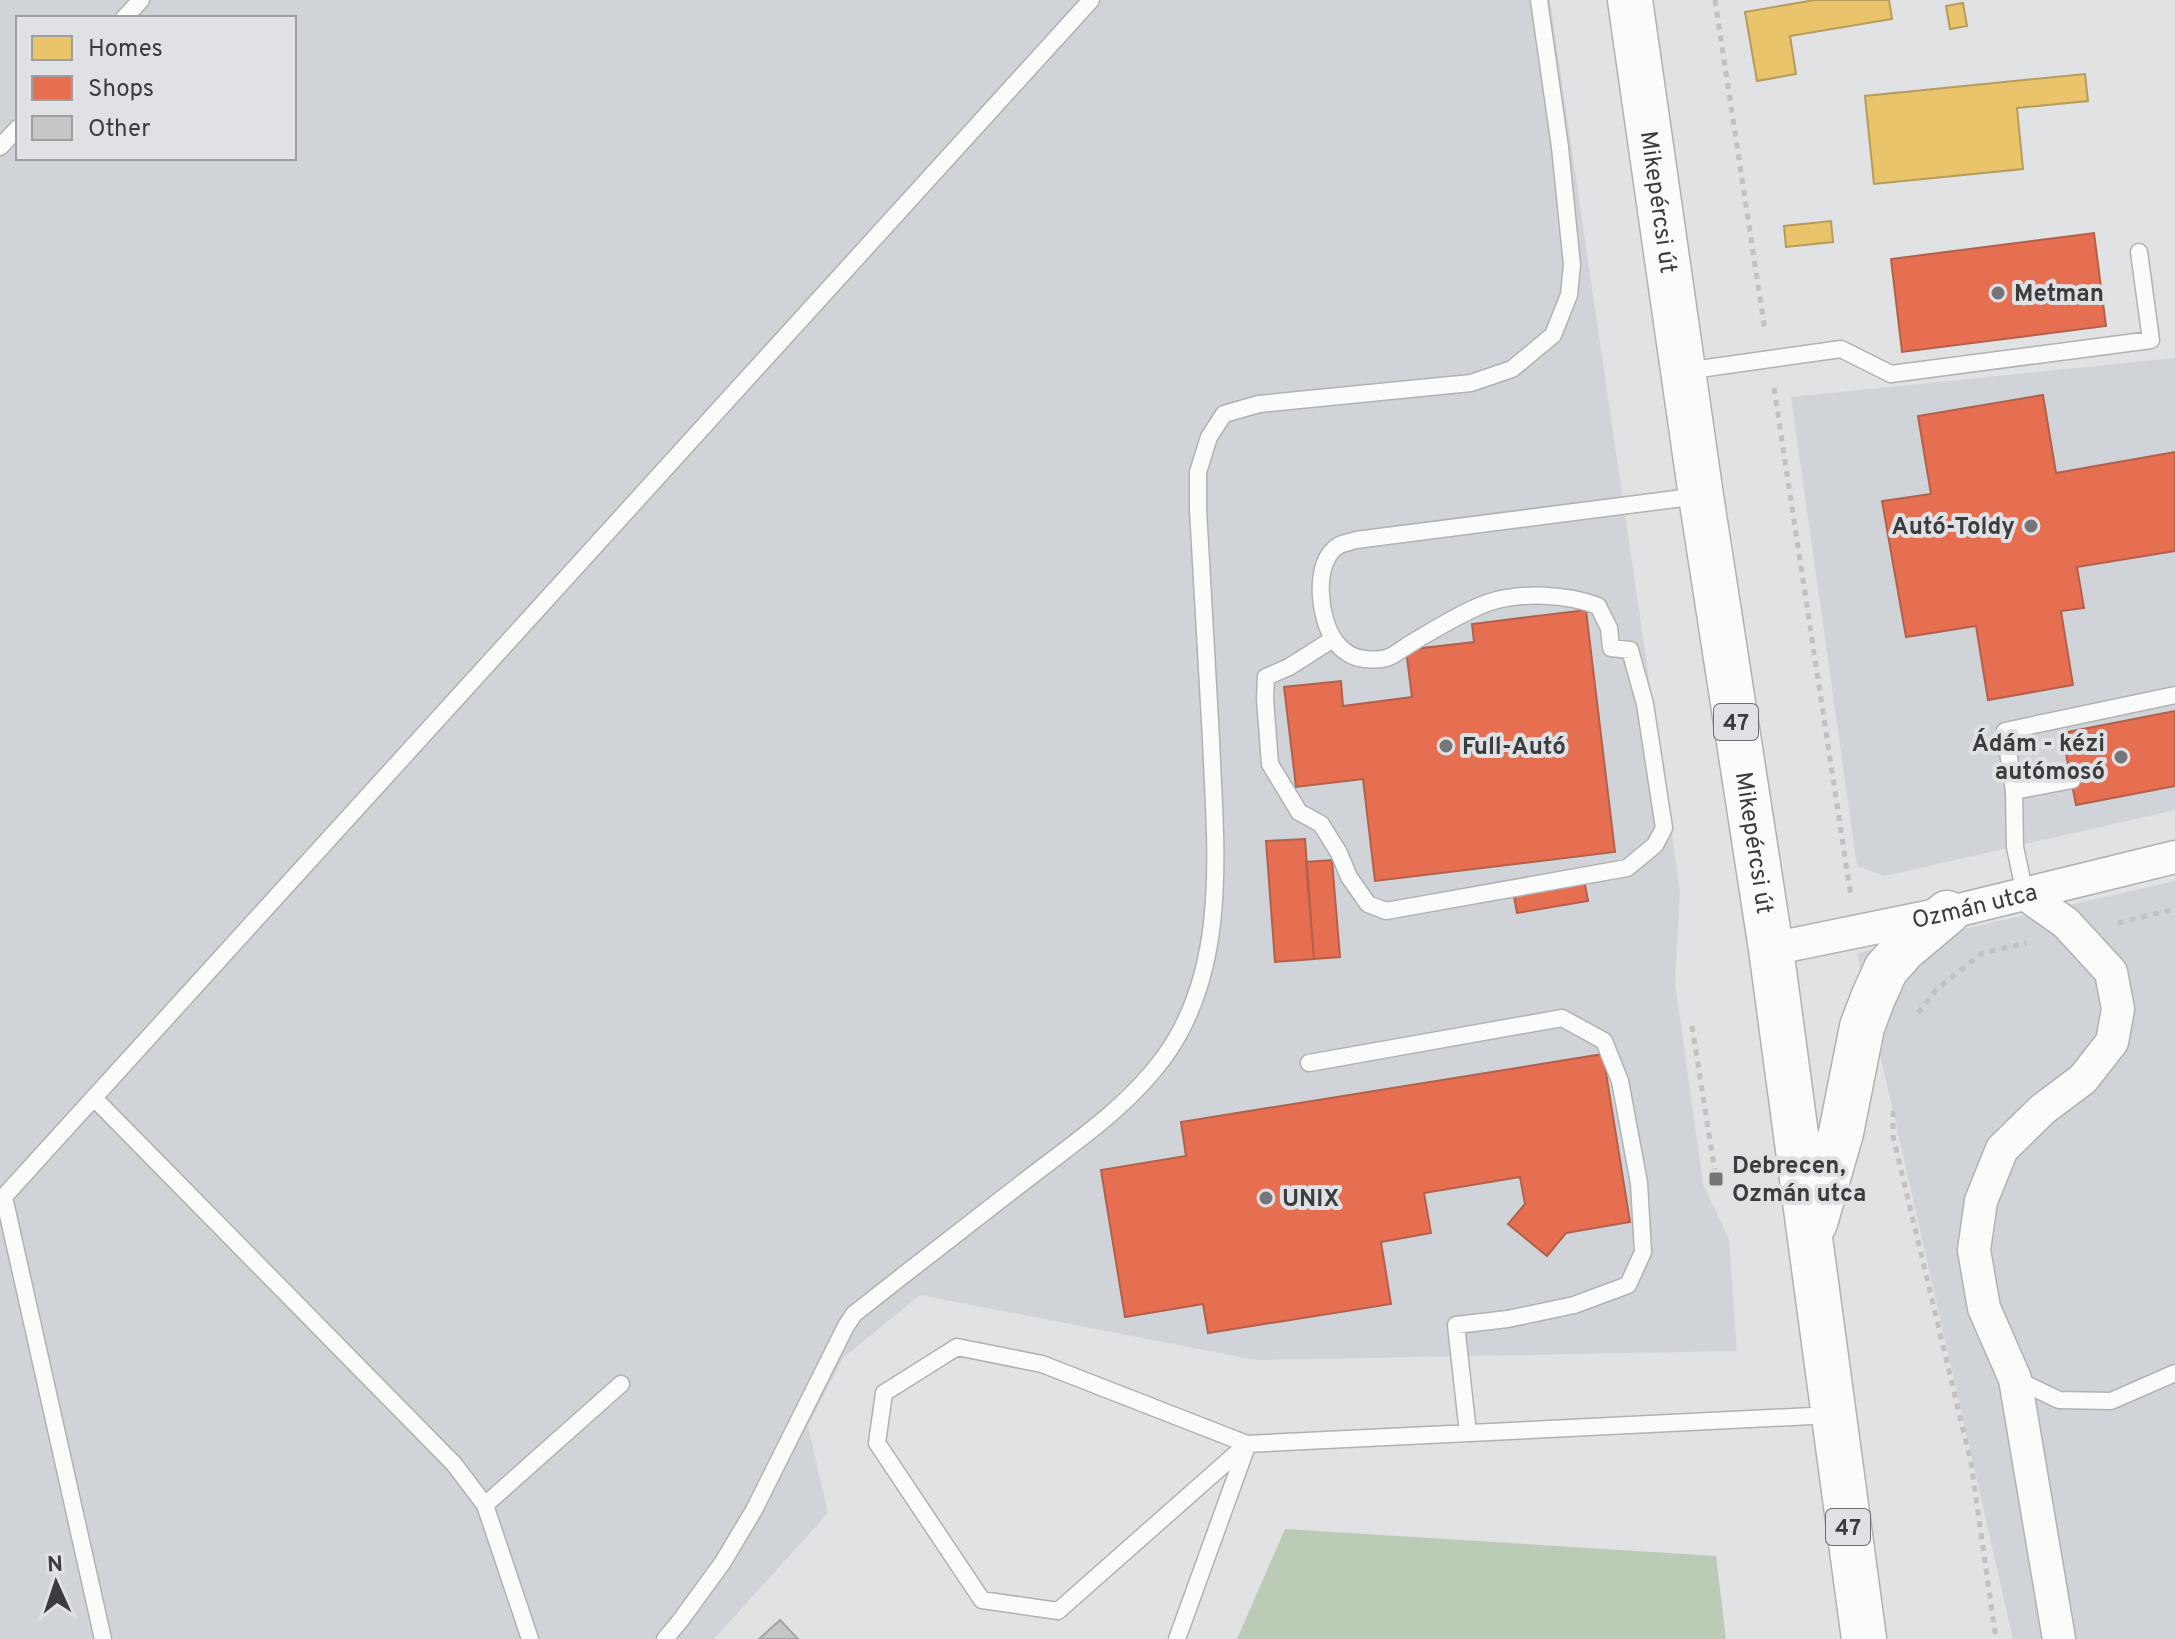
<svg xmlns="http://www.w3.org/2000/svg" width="2175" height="1639" font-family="Overpass,sans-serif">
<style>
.built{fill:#d0d4d9;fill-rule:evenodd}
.green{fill:#bccbb6}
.homes{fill:#e9c46a;stroke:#b59b5c;stroke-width:2}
.shops{fill:#e76f51;stroke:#b3604b;stroke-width:2}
.building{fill:#c5c6c7;stroke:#a3a4a5;stroke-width:2}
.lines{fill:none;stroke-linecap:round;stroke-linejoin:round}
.lane-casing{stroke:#b0b1b2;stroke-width:19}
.street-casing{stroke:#b0b1b2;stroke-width:35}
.primary-casing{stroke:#b0b1b2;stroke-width:47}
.path{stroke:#c1c1c2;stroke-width:5;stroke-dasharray:6 6;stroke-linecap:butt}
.lane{stroke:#fafbfb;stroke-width:16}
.street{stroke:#fafbfb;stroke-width:32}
.primary{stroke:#fafbfb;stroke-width:44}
.poi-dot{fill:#757677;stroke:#e0e1e4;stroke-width:3}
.labels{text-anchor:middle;stroke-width:8;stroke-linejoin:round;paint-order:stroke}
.shield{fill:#e0e1e4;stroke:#6c6e6f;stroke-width:2}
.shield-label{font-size:22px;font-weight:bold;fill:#3b3c3d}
.street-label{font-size:24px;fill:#3b3c3d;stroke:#e0e1e4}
.poi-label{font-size:24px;font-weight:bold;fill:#3b3c3d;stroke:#e0e1e4;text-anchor:start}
</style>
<rect width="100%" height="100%" fill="#e1e2e3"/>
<path class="built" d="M0 0H1550L1680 891 1675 982 1703 1184 1729 1239 1737 1351 1256 1360 920 1295 843 1358 808 1426 828 1513 714 1639H0ZM18 18H294V158H18Z
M2175 358V810L1885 876 1857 866 1791 397Z
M2175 881V1639H2013L1857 953Z"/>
<path class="green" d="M1285 1529 1716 1556 1726 1639H1237Z"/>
<path class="homes" d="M1815 0H1889L1892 19 1790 36 1796 74 1757 81 1745 12Z
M1963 3 1967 26 1950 29 1946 6Z
M2085 74 2088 101 2017 108 2023 169 1874 184 1865 96Z
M1831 221 1833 242 1786 247 1784 226Z"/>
<path class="shops" d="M2094 233 2106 326 1902 352 1891 259Z
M2043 395 2056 473 2175 452V551L2077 567 2084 608 2061 611 2073 685 1988 700 1976 626 1906 637 1882 501 1931 494 1918 416Z
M1586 610 1615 852 1375 881 1363 779 1296 787 1284 687 1341 681 1343 706 1412 697 1406 650 1474 642 1472 624Z
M2175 711V786L2076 805 2062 733Z
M1305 839 1314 959 1275 962 1266 841Z
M1332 860 1340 957 1314 959 1306 862Z
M1584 879 1588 901 1517 913 1513 891Z
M1603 1054 1630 1222 1566 1233 1547 1256 1508 1224 1525 1204 1520 1177 1424 1193 1431 1233 1381 1242 1391 1304 1208 1333 1203 1304 1125 1317 1101 1170 1186 1156 1181 1122Z"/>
<path class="building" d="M780 1620 798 1639H759Z"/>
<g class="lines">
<defs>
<path id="lane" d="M124 18 141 0
M0 147 18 128
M1685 371 1841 349 1891 374 2151 340 2139 252
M1333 639 1289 667 1266 677 1265 699 1270 764 1299 812 1321 824 1339 853 1349 877 1368 904 1386 911 1627 868 1655 845 1664 828 1645 704 1630 650 1611 648 1609 628 1598 606C1567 594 1522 592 1490 602 1466 610 1437 628 1415 641 1394 653 1392 662 1365 659 1353 658 1342 651 1335 641 1319 620 1312 562 1338 546 1343 543 1350 542 1356 540L1699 496
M2014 791 2072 780
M2025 894 2015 847 2014 791 2005 731 2175 695
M1309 1063 1562 1018 1604 1041 1620 1081 1639 1183 1643 1252 1628 1285 1574 1305 1508 1319 1456 1325 1468 1433
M94 1098 454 1464 485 1505 530 1639
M4 1197 103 1639
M0 1201 1091 0
M2015 1379 2059 1400 2111 1401 2175 1373
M1247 1444 1058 1611 982 1600 877 1443 884 1393 957 1347 1042 1364 1247 1444 1832 1415
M485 1505 621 1384
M665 1639 680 1621 723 1562 754 1510 846 1326 854 1314C911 1269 968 1225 1026 1180 1075 1142 1128 1107 1165 1056 1230 965 1215 844 1211 739 1207 662 1202 586 1198 509V472L1209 437 1224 414 1259 404 1471 383 1512 369 1553 335 1569 295 1572 265 1560 147 1539 0
M1177 1639 1247 1446"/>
<g id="street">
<path d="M2025 894 2066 923 2111 972 2118 1009 2112 1042 2083 1079 2043 1109 2002 1149 1981 1201 1974 1250 1984 1308 2015 1379 2059 1639"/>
<path id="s1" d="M1771 949 1947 913 2175 857"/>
</g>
<g id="primary">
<path id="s2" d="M1630 0 1701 496 1771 949 1864 1639"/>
<path d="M1815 1223 1841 1133 1862 1027 1873 998 1886 969 1904 949 1947 913"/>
</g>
</defs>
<use href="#lane" class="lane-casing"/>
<use href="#street" class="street-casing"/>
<use href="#primary" class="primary-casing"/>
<path class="path" d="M1715 0 1765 331
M1774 388 1851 897
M2118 923 2175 909
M1918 1013 1936 990 1982 953 2027 943
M1692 1026 1716 1179
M1893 1111V1136L1971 1463 1996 1639"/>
<use href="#lane" class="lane"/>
<use href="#street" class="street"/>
<use href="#primary" class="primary"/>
</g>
<g class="poi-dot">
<circle cx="1998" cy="293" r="8"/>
<circle cx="2031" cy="526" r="8"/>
<circle cx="1446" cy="746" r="8"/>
<circle cx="2121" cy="757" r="8"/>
<rect x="1708" y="1171" width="16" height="16" rx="4"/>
<circle cx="1266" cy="1198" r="8"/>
</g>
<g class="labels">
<g class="shield">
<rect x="1714" y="704" width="44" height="36" rx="6"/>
<rect x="1826" y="1509" width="44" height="36" rx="6"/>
</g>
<g class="shield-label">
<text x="1736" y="730">47</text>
<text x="1848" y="1535">47</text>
</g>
<g class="street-label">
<text dy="8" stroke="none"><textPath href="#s2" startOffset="204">Mikepércsi út</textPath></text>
<text dy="8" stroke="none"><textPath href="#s2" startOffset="852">Mikepércsi út</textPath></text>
<text dy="8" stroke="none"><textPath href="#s1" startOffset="208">Ozmán utca</textPath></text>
</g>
<g class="poi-label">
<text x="2014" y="301">Metman</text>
<text x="2015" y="534" text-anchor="end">Autó-Toldy</text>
<text x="2105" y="751" text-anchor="end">Ádám - kézi<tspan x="2105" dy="28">autómosó</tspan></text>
<text x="1462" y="754">Full-Autó</text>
<text x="1732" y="1173">Debrecen,<tspan x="1732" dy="28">Ozmán utca</tspan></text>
<text x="1282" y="1206">UNIX</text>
</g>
</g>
<rect x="16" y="16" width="280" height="144" fill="#e0e1e4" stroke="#9e9fa1" stroke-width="2"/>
<rect x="32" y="36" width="40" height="24" fill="#e9c46a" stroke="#9e9fa1" stroke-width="2"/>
<text x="88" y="56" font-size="24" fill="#3b3c3d">Homes</text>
<rect x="32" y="76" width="40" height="24" fill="#e76f51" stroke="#9e9fa1" stroke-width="2"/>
<text x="88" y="96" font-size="24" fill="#3b3c3d">Shops</text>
<rect x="32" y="116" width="40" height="24" fill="#c5c6c7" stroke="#9e9fa1" stroke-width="2"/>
<text x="88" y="136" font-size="24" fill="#3b3c3d">Other</text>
<g transform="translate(56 1583) rotate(357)" stroke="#e0e1e4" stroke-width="6" paint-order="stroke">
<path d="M0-6L14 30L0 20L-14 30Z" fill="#3b3c3d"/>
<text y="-12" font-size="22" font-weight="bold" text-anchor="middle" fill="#3b3c3d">N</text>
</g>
</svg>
